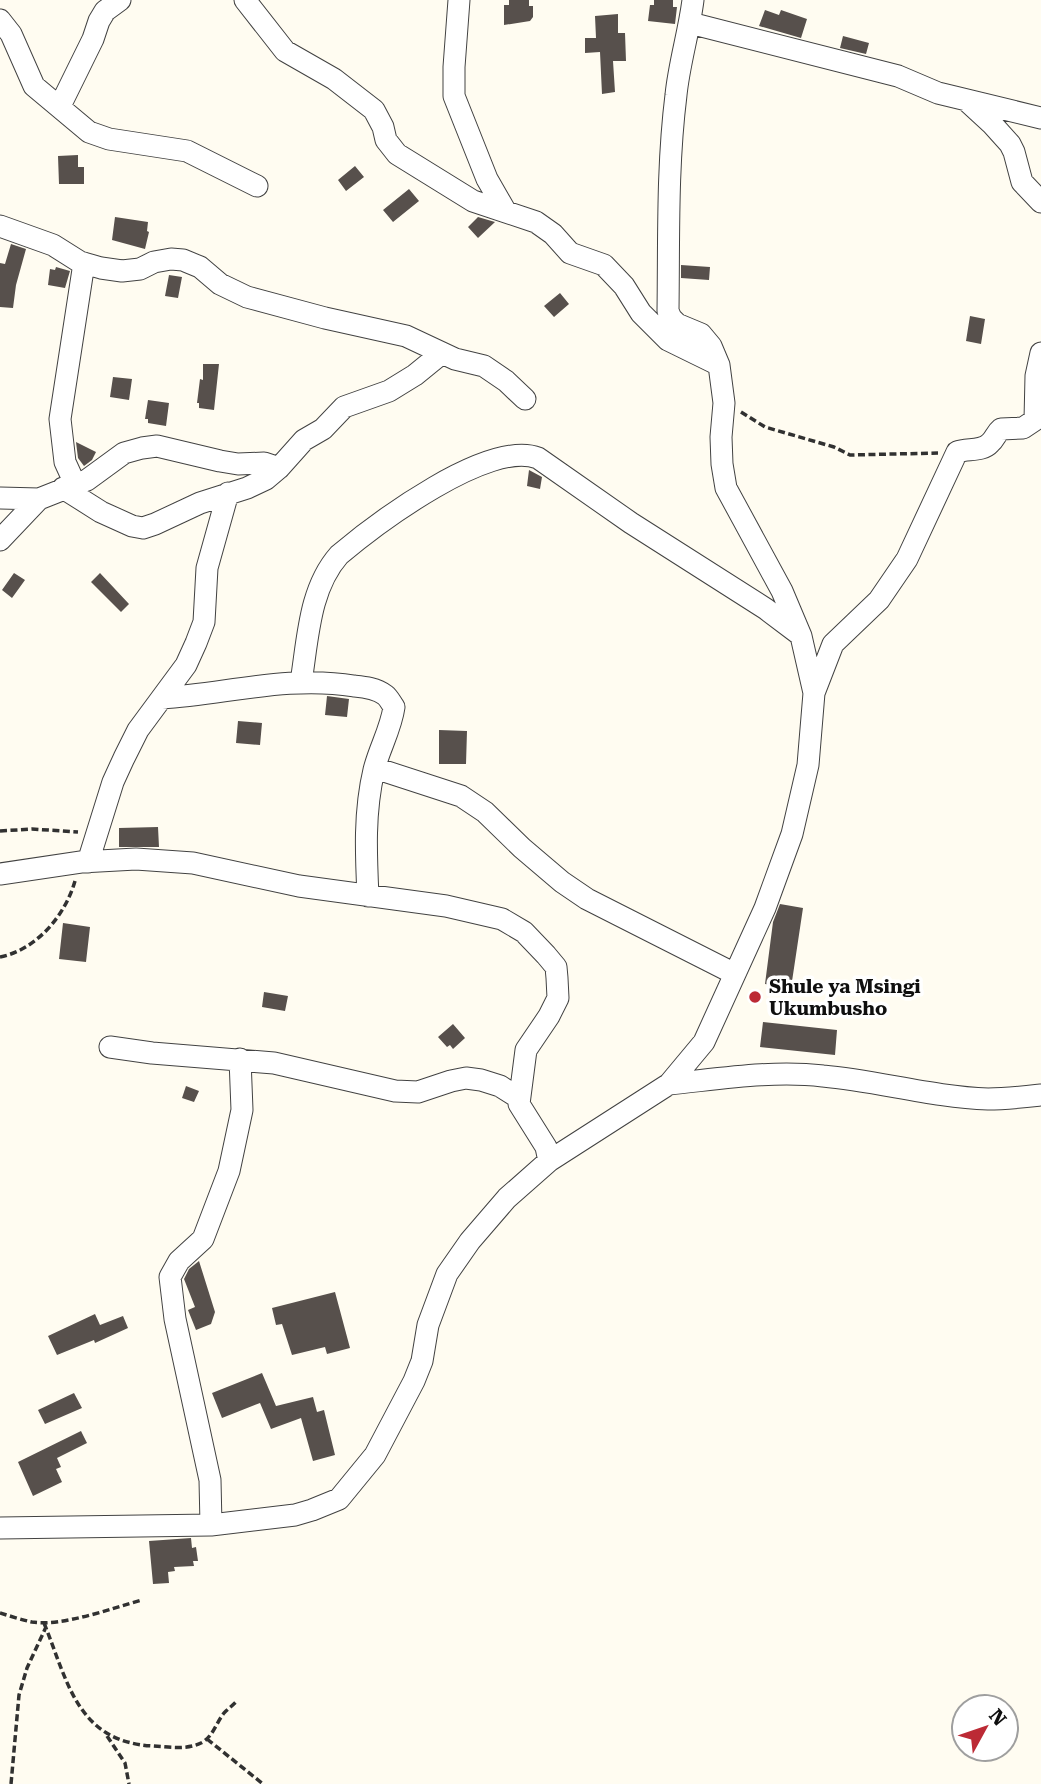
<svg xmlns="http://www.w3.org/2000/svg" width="1041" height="1784" font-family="'Roboto Serif',serif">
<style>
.building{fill:#57504c}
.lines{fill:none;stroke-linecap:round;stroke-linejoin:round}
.minor-casing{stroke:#424242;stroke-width:23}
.path{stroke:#313131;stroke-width:3.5;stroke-dasharray:7 3.5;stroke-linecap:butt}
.minor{stroke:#fff;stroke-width:21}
.poi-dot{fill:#bc2a35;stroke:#fff;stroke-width:2.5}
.labels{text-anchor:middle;stroke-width:7;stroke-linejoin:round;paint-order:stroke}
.poi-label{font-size:19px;font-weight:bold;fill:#0f0f0f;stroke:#fff;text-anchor:start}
</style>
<rect width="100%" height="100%" fill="#fffcf1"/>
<path class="building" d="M509 0H529V6H533V17L530 21 504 25V5H509Z
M654 0H673V7H677L675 24 648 21 650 5H654Z
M765 10 779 15 781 10 807 19 801 38 759 26Z
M618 14V33H625L626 61H613L615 92 602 94 600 52 585 53V38H596L595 16Z
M843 36 869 43 866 54 840 48Z
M78 155V167H84V184H59L58 156Z
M355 166 364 177 346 191 338 180Z
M409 189 419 201 393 222 383 210Z
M115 217 148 222 147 231 149 232 145 249 112 240Z
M478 217 495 222 478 238 468 227Z
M11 244 26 249 16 285 13 308 0 307V263L5 264Z
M681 265 710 267 709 280 681 278Z
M56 267 70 271 65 288 48 285 50 269 55 270Z
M169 275 182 277 178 298 165 296Z
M560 293 569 304 554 317 544 306Z
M970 316 985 319 981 344 966 341Z
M203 364H219L214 410 199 408V403H197L200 379 203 380Z
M113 377 132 379 129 400 110 397Z
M148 400 169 403 166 426 148 423V419H145Z
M76 442 96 452 92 460 84 466 78 458Z
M529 470 542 477 540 489 527 486Z
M14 573 25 580 12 598 2 590Z
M100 573 129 604 121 612 91 582Z
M327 696 349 699 347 717 325 715Z
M238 721 262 723 260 745 236 743Z
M439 730 467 731 466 764H439Z
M158 827 159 847H119V828Z
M780 904 803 908 791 988 765 984 773 922Z
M63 923 90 927 86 962 59 959Z
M264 992 288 996 285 1011 262 1007Z
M763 1022 837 1030 835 1055 760 1047Z
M453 1024 465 1038 453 1049 450 1045 447 1047 438 1037Z
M186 1086 199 1091 194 1102 182 1098Z
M199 1261 215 1312 211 1324 196 1330 188 1310 195 1307 184 1279 189 1269Z
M335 1292 350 1348 327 1354 325 1347 292 1355 282 1324 276 1325 272 1308Z
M95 1314 100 1325 123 1316 128 1328 95 1343 94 1340 57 1355 48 1336Z
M262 1373 276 1406 313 1397 317 1412 324 1410 335 1455 313 1461 301 1418 271 1429 260 1403 222 1418 212 1393Z
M74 1393 82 1408 45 1424 38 1410Z
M81 1431 87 1443 57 1458 61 1467 56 1469 62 1482 33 1496 18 1462Z
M191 1538 192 1548 196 1547 198 1561H193L194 1566 174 1567 175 1571 168 1572 169 1583 153 1584 149 1541Z"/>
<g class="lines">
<defs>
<path id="minor" d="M245 0 285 51 334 79 374 110 383 127 386 140 397 154 473 201 536 222 553 234 570 253 604 265 624 286 641 313 668 340 719 365
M459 0 454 67V96L487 179 506 212
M0 20 11 34 34 86 89 132 109 139 187 151 257 186
M690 23 898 76 938 93 1041 118
M967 101 992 124 1010 144 1014 152 1022 182 1041 202
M60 106 93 39 99 21 105 11 120 0
M0 226 53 245 80 262 101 268 122 271 140 269 154 262 171 259 183 260 200 267 220 284 247 297 325 318 406 336 455 359 484 366 506 381 525 399
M75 484 65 462 60 419 84 263
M63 488 101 512 132 526 143 528 155 524 200 503 247 488 266 479 279 468 304 440 323 429 344 407 389 391 415 375 442 353
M0 498 39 499
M0 540 39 499 87 480 124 453 142 448 157 446 220 461 238 464 264 463 279 468
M301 682C308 639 309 589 339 555 377 523 489 439 538 458L631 523 766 609 799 634
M814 693 833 644 879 600 907 559 957 452C967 448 982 452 990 443 995 439 996 433 1001 429L1023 428 1035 420 1036 376 1041 353
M162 698C226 694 289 675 354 686 364 687 376 688 385 695 389 698 391 703 394 707 391 729 379 749 374 770 364 812 366 854 368 896
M375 768 461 796 485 812 522 848 562 882 587 899 735 974
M88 862 113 782 124 758 138 730 186 665 196 643 204 622 207 568 228 493
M0 874 81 862 136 859 193 863 299 886 446 906 502 919 524 932 546 955 556 967 557 978 558 998 549 1016 526 1050 519 1104 546 1147 549 1161
M110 1047 152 1053 274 1063 395 1091 418 1092 451 1081 466 1078 481 1080 500 1086 519 1098
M669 1084C719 1079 772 1070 823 1076 878 1081 933 1097 988 1099 1006 1099 1023 1097 1041 1095
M211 1525 210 1480 175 1319 170 1277 179 1261 203 1239 229 1171 242 1110 240 1059
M0 1528 211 1525 295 1515 312 1510 339 1499 375 1455 414 1381 422 1361 428 1325 447 1274 470 1241 507 1198 549 1161 669 1084 704 1042 765 908 792 834 808 765 814 693 801 636 782 591 726 488 722 464 721 437 724 403 719 365 711 346 701 334 677 324 671 318 668 311C669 239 667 167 676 95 679 64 689 32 693 0"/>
</defs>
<use href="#minor" class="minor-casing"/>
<path class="path" d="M741 412 765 427 834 447 850 455 938 453
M0 831 32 829 78 832
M0 957C36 950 65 916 75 881
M0 1613C10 1616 22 1620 32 1622 61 1627 113 1608 142 1600
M44 1623C68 1682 77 1742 153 1746 169 1747 187 1750 201 1743 213 1737 216 1723 224 1713 228 1709 232 1706 236 1702
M107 1736 125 1763 129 1784
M207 1739 263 1784
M11 1784 19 1695 27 1668 46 1627"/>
<use href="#minor" class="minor"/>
</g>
<circle class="poi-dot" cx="755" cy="997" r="7"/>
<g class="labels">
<g class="poi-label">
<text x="769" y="993">Shule ya Msingi<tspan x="769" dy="22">Ukumbusho</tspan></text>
</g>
</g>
<g transform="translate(985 1728) rotate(50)"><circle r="33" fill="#ffffff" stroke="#9f9f9f" stroke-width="2"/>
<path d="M0-5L12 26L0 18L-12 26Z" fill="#bc2a35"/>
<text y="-10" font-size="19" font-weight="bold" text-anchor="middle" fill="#0f0f0f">N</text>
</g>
</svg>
